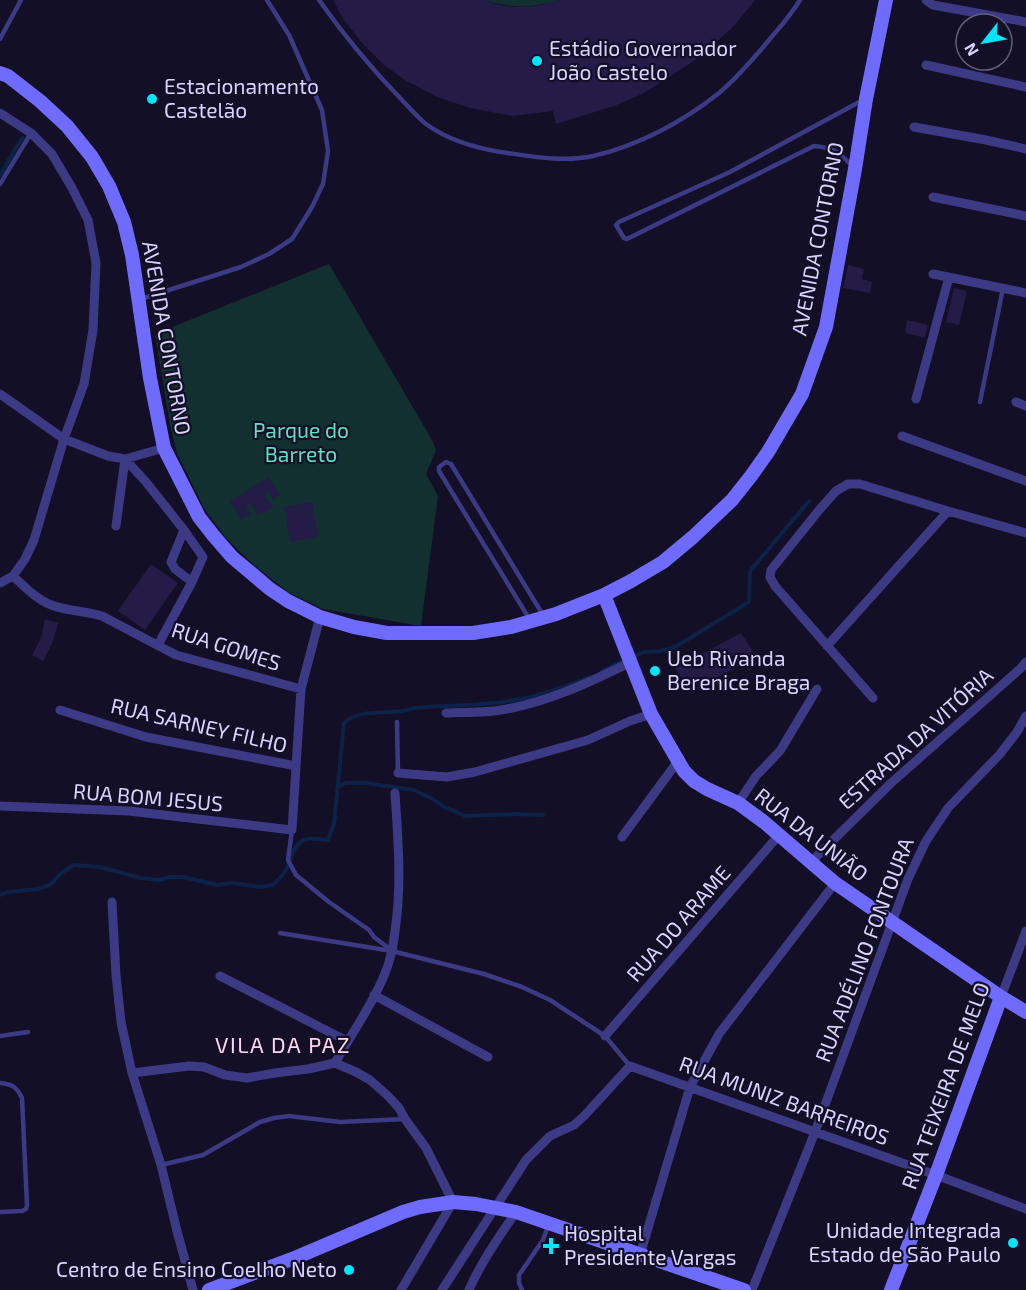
<svg xmlns="http://www.w3.org/2000/svg" width="1026" height="1290" font-family="'Exo 2',sans-serif">
<style>
.green{fill:#12302f}
.lines{fill:none;stroke-linecap:round;stroke-linejoin:round}
.stream{stroke:#0c2248;stroke-width:4}
.building{fill:#241b47}
.lane{stroke:#3d3a85;stroke-width:4.5}
.street{stroke:#3d3a85;stroke-width:9}
.secondary{stroke:#6f6bff;stroke-width:14}
.poi-dot{fill:#00e5ff;stroke:#130f26;stroke-width:2}
.labels{text-anchor:middle;stroke-width:4.5;stroke-linejoin:round;paint-order:stroke}
.poi-label{font-size:21px;fill:#d9d4ff;stroke:#130f26;text-anchor:start}
.street-label{font-size:21px;fill:#d9d4ff;stroke:#130f26}
.park-label{font-size:21px;fill:#5fe0c0;stroke:#130f26}
.neighbourhood-label{font-size:22px;letter-spacing:1.5px;fill:#ffd6f0;stroke:#130f26}
</style>
<rect width="100%" height="100%" fill="#130f26"/>
<path class="green" d="M484 0H561C532 8 513 9 484 0Z
M329 264 432 440 436 450 426 474 438 496 421 626 323 609 288 592 255 566 227 539 205 510 177 453 171 430 155 334Z"/>
<g class="lines">
<path class="stream" d="M0 175 22 138
M632 657 644 652 660 651 675 647 749 602 750 571 809 501
M602 671 625 660
M338 787 346 783H366L414 790 433 799 444 807 466 816 515 814 543 815
M0 895 7 892 38 889 50 885 61 873 74 865 100 867 140 878 159 880 169 877H183L217 885 232 883 260 887 273 885C278 880 283 875 286 870 292 858 293 841 308 839 315 838 321 840 328 840L334 824 344 723C359 709 382 714 401 711 406 711 410 709 415 708 448 705 482 706 516 700 541 696 566 686 590 677"/>
</g>
<path class="building" d="M333 0H484L500 5 514 7 537 6 561 0H755L735 25 701 56 665 80 640 95 614 106 556 124 553 111 513 116 470 108 437 97 405 80 384 65 363 44 343 19Z
M848 265 864 269 862 279 872 282 870 293 843 288Z
M954 288 967 291 959 325 946 322Z
M907 320 928 325 925 338 905 333Z
M269 477 280 495 273 500 268 491 264 494 272 507 258 516 250 503 245 506 250 514 241 519 230 501Z
M312 502 318 537 290 542 284 507Z
M151 564 178 583 145 630 118 611Z
M45 619 58 623 53 641 43 661 32 655 41 638Z
M741 633 756 656 689 693 675 668Z"/>
<g class="lines">
<path class="lane" d="M319 0C343 34 371 68 400 98 409 107 417 117 426 124 449 141 479 149 507 153 535 157 566 162 593 156 638 146 684 121 719 93 738 77 754 58 769 40 780 27 791 15 800 0
M0 39 21 0
M852 166C838 151 835 148 814 146L627 239 624 238 616 225 619 222 730 172 863 100
M0 184 31 133
M141 299 241 267 269 254 292 239 312 207 323 184 328 151 322 110 289 35 267 0
M980 402 1003 288
M530 620 439 471V467L446 462 451 464 543 615
M397 722 398 773
M292 830 288 860 296 875 329 902 369 930 374 937 390 949
M280 933 392 951 484 974 522 987 550 1000 605 1036 630 1066
M0 1036 28 1032
M0 1083C12 1084 17 1087 22 1098L27 1205 26 1209 22 1211 0 1212
M161 1165 203 1155 260 1122 274 1118 289 1116 340 1122 405 1119
M522 1290 519 1283V1275L543 1240 548 1226"/>
<path class="street" d="M926 0 933 5 1026 22
M926 65 1026 87
M0 113 31 133 52 154 72 188 88 220 96 263 93 330 84 384 64 439 34 540 25 559 13 576 0 583
M914 127 986 140 1026 149
M933 197 1026 216
M933 274 1026 293
M0 394 64 439 108 456 125 459 164 448
M916 399 949 277
M1016 402 1026 406
M902 436 1026 481
M125 459 146 482 184 530 203 557 192 582 158 645
M116 526 125 459
M184 530 171 562 175 569 192 582
M13 576C25 587 36 599 51 605 67 611 85 611 102 616L176 655 301 689
M827 646 948 511 1026 533
M873 698 775 586 770 577 771 570 820 509 836 491 848 484H860L948 511
M60 710 146 737 296 766
M446 713C464 712 483 713 501 710 547 703 590 682 631 662
M398 773 447 777 475 772 588 740 630 721 651 714
M738 803 756 776 780 751 817 689
M0 806 129 811 292 830 301 689 320 617
M622 837 678 761
M811 862 890 784 1021 668 1026 662
M112 902 116 975 121 1022 132 1073 161 1165 177 1231 193 1290
M220 976 347 1041
M374 995 488 1057
M1001 997 1026 931
M605 1036 779 835
M335 1063 356 1072 370 1080 388 1096 399 1108 405 1119 426 1148 453 1202 401 1290
M335 1063C353 1031 378 997 389 962 392 952 394 941 395 931 402 885 398 839 395 793
M132 1073 189 1066 204 1067 225 1075 247 1078 275 1073 308 1069 335 1063
M640 1255 690 1087 719 1034 835 883
M442 1290 526 1160 550 1136 574 1125 584 1116 630 1066 936 1175 1026 1209
M469 1290C481 1262 499 1237 516 1212
M752 1290 815 1132 908 879 926 841 948 808 1000 754 1017 732 1026 716"/>
<path class="secondary" d="M0 73 8 76 40 101 67 126 92 157 109 186 124 222 132 255 150 378 164 448 199 517 213 535 232 557 270 589 288 601 320 617 354 627 387 633H473L511 627 556 614 604 595 631 581 663 562 693 537 732 500 751 476 768 452 802 394 826 327 855 169 866 99 886 0
M604 595 651 714 684 771 694 781 707 789 738 803 764 822 835 883 1001 997 1026 1012
M209 1290 297 1257 403 1212 420 1207 453 1202 476 1204 516 1212 744 1290
M891 1290 936 1175 1001 997"/>
</g>
<g class="poi-dot">
<circle cx="537" cy="61" r="6"/>
<circle cx="152" cy="99" r="6"/>
<circle cx="655" cy="671" r="6"/>
<circle cx="1013" cy="1243" r="6"/>
<path d="M548 1237h6v6h6v6h-6v6h-6v-6h-6v-6h6z"/>
<circle cx="349" cy="1270" r="6"/>
</g>
<g class="labels">
<g class="poi-label">
<text x="549" y="56">Estádio Governador<tspan x="549" dy="24">João Castelo</tspan></text>
<text x="164" y="94">Estacionamento<tspan x="164" dy="24">Castelão</tspan></text>
<text x="667" y="666">Ueb Rivanda<tspan x="667" dy="24">Berenice Braga</tspan></text>
<text x="1001" y="1238" text-anchor="end">Unidade Integrada<tspan x="1001" dy="24">Estado de São Paulo</tspan></text>
<text x="564" y="1241">Hospital<tspan x="564" dy="24">Presidente Vargas</tspan></text>
<text x="337" y="1277" text-anchor="end">Centro de Ensino Coelho Neto</text>
</g>
<g class="street-label">
<text transform="translate(818 239) rotate(-79)" y="7">AVENIDA CONTORNO</text>
<text transform="translate(166 338) rotate(80)" y="7">AVENIDA CONTORNO</text>
<text transform="translate(226 647) rotate(18)" y="7">RUA GOMES</text>
<text transform="translate(199 726) rotate(13)" y="7">RUA SARNEY FILHO</text>
<text transform="translate(916 739) rotate(-42)" y="7">ESTRADA DA VITÓRIA</text>
<text transform="translate(148 798) rotate(5)" y="7">RUA BOM JESUS</text>
<text transform="translate(811 835) rotate(38)" y="7">RUA DA UNIÃO</text>
<text transform="translate(679 924) rotate(-49)" y="7">RUA DO ARAME</text>
<text transform="translate(865 950) rotate(-69)" y="7">RUA ADÉLINO FONTOURA</text>
<text transform="translate(946 1086) rotate(-70)" y="7">RUA TEIXEIRA DE MELO</text>
<text transform="translate(784 1101) rotate(20)" y="7">RUA MUNIZ BARREIROS</text>
</g>
<g class="park-label">
<text x="301" y="438">Parque do<tspan x="301" dy="24">Barreto</tspan></text>
</g>
<g class="neighbourhood-label">
<text x="283" y="1053">VILA DA PAZ</text>
</g>
</g>
<g transform="translate(984 42) rotate(239)"><circle r="28" fill="#130f26" stroke="#625e7d" stroke-width="1.5"/>
<path d="M0-4.5L10 22L0 15L-10 22Z" fill="#00e5ff"/>
<text y="-9" font-size="16" font-weight="bold" text-anchor="middle" fill="#d9d4ff">N</text>
</g>
</svg>
